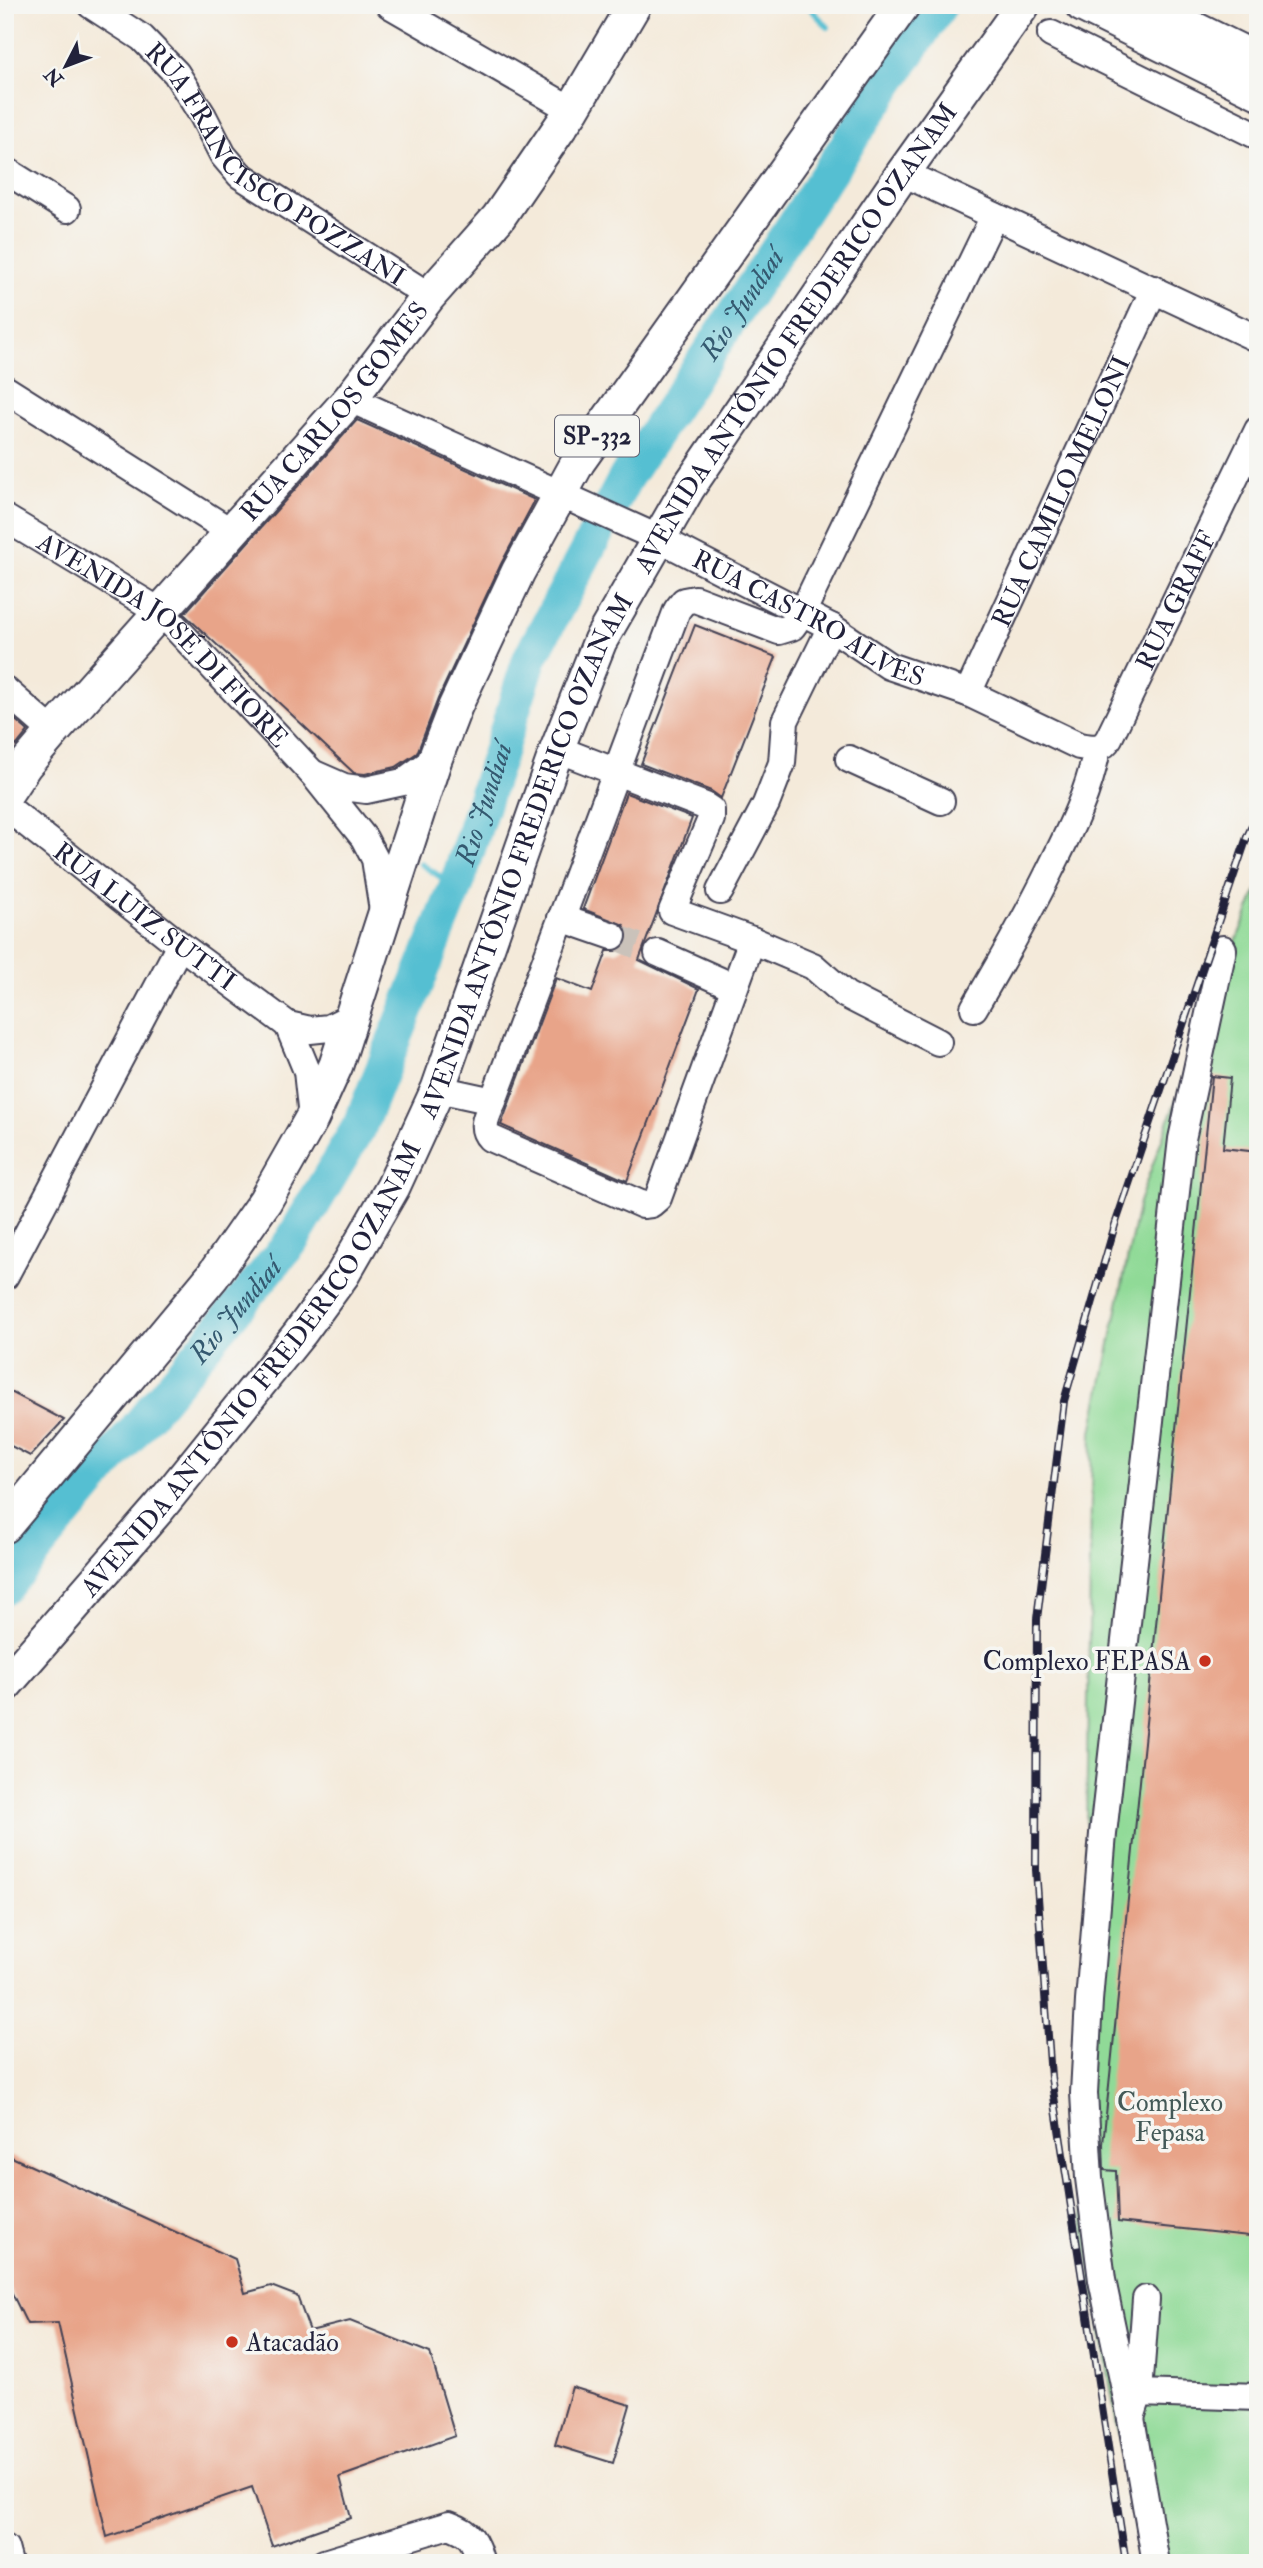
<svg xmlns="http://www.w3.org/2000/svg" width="1263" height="2568" font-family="'IM FELL Double Pica',serif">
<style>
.green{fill:#90da97;stroke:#597e69;stroke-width:2}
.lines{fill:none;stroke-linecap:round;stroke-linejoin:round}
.stream{stroke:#55bfd2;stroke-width:6}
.river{stroke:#55bfd2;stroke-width:35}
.building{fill:#e8a489}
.minor-tunnel{stroke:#cac2ba;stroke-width:26;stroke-dasharray:26 13;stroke-linecap:butt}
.minor-casing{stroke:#424053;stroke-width:30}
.major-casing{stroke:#424053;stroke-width:37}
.minor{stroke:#fff;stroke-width:26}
.major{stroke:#fff;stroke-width:33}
.rail-casing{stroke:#22223b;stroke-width:8}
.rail{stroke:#f6f6f2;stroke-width:5;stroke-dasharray:16;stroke-linecap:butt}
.poi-dot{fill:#c8321e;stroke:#f6f6f2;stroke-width:2.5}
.labels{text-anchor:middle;stroke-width:7;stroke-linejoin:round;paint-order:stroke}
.shield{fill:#f6f6f2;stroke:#626272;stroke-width:2}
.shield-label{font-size:24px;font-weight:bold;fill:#22223b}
.street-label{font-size:26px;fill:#22223b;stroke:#f6f6f2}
.poi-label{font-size:26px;fill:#22223b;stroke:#f6f6f2;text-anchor:end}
.park-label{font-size:26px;fill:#435957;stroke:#f6f6f2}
.water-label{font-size:28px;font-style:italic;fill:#345970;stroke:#f6f6f2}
</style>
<rect width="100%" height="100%" fill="#f6f6f2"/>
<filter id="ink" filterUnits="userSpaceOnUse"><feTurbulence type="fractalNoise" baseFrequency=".0143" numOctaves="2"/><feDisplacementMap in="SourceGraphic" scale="14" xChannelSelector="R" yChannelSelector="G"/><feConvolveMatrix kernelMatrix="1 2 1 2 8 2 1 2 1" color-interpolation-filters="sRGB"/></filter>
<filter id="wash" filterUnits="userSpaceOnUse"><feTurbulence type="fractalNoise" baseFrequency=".00686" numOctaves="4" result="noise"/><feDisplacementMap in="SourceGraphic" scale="28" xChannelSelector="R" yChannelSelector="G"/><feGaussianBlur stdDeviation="1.57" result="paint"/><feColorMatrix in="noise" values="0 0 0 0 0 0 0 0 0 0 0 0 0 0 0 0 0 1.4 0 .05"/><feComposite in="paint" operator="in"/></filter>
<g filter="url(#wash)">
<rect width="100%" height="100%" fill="#f4eada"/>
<path class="green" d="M1258 888V2563H1141L1083 2228 1081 2168 1092 1432 1139 1202 1220 980Z"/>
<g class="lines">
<path class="stream" d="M807 5 828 27
M421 864 456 887"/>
<path class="river" id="s1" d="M5 1587 291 1242 360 1125 456 887 530 658 626 477 940 5"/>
</g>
<g id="blocks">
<path class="building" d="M357 420 535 500 501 564 438 699 417 753 396 767 365 774 354 773 184 614Z
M695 625 776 657 721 798 711 791 641 764Z
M5 711 28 731 16 746 5 736Z
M626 793 692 818 639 960 699 989 627 1181 501 1125 556 978 592 992 607 951H617L628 942 629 934 624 925 583 909Z
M1212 1076 1230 1078 1223 1148 1258 1152V2237L1118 2222 1116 2171 1104 2170 1103 2144Z
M5 1389 64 1420 30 1456 5 1443Z
M5 2154 235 2259 245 2293 271 2286 297 2296 310 2331 350 2321 430 2353 455 2436 340 2477 351 2518 272 2546 252 2487 107 2537 58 2323 27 2324 5 2279Z
M572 2387 630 2405 613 2463 555 2445Z"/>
</g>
</g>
<g filter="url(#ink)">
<use href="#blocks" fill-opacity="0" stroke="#424053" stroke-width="2"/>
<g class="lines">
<path class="minor-tunnel" d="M613 936 643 948"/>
<defs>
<g id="minor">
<path id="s2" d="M91 5 142 38 176 73 203 116 223 155 240 175 429 296"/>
<path d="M390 5 572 110"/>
<path d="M1051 34 1258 136"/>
<path d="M5 170 67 209"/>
<path d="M903 173 1258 339"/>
<path d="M5 389 230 531"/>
<path id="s3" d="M350 399 660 539 831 627 889 666 968 693 1079 746C1092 748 1102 751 1109 738L1258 430"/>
<path id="s4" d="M5 518 161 612 312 773 364 838 375 859 384 917"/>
<path d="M5 690 53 732"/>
<path id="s5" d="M968 693 1154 289"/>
<path d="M557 749 705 806 711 810V819L672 911 752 940 813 966 846 995 938 1042"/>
<path d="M849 759 941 801"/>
<path d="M312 773 344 787 366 790 403 782 435 759"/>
<path id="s6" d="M5 806 180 945 288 1025 310 1030 329 1028 353 1016"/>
<path d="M720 891 766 804 782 763 785 721 831 627"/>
<path d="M561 918 613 936"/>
<path d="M752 940 658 1198 651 1204 643 1205 490 1138C479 1127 488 1114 493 1101L677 610 684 601 695 599 779 631 792 627 802 613 994 216"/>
<path d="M658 953 734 987"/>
<path d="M974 1008C1001 962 1027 917 1050 870 1070 830 1089 793 1097 749"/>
<path d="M288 1025 307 1071 312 1118"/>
<path d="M438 1089 493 1101"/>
<path d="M5 1276 180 945"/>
<path d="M1139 2393 1146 2299"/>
<path d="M1131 2418 1102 2280 1089 2178 1084 2093 1089 2001 1103 1834 1182 1139 1223 949"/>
<path d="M5 2548 9 2563"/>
<path d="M324 2563 449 2525C472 2533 474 2540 481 2563"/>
<path d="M1156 2563 1131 2418 1139 2393 1258 2397"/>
</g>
<g id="major">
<path d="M1082 5 1258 92"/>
<path d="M1146 5 1258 60"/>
<path id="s7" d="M5 795 25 765 53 732 350 399 429 296 498 218 572 110 634 5"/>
<path d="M5 1526 212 1277 265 1201 312 1118 336 1065 435 759 455 707 518 572 578 462 903 5"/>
<path id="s8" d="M5 1685 159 1508 300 1333 343 1274 393 1187 438 1089 557 749 600 641 688 488 903 173 1023 5"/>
</g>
</defs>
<use href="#minor" class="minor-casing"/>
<use href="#major" class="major-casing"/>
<use href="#minor" class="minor"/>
<use href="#major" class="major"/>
<defs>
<path id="rail" d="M1126 2563 1051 2077 1036 1870 1037 1619 1064 1401 1115 1225 1247 837 1258 813"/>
</defs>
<use href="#rail" class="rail-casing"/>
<use href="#rail" class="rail"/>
</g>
</g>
<g class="poi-dot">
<circle cx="1205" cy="1661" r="7"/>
<circle cx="232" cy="2342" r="7"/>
</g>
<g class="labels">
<rect class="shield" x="555" y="415.5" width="84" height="41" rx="5"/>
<g class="shield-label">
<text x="597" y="444">SP-332</text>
</g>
<g class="street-label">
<text dy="9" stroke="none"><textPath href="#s2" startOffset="248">RUA FRANCISCO POZZANI</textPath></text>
<text dy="9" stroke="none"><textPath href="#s8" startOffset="1578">AVENIDA ANTÔNIO FREDERICO OZANAM</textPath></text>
<text dy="9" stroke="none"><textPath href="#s7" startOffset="506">RUA CARLOS GOMES</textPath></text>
<text dy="9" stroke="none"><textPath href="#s5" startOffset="222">RUA CAMILO MELONI</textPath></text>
<text dy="9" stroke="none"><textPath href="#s3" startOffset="996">RUA GRAFF</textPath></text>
<text dy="9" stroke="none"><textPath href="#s3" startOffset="509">RUA CASTRO ALVES</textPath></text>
<text dy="9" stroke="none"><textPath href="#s4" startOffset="201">AVENIDA JOSÉ DI FIORE</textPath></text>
<text dy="9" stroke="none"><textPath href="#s8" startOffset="990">AVENIDA ANTÔNIO FREDERICO OZANAM</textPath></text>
<text dy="9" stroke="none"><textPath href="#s6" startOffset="178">RUA LUIZ SUTTI</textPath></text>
<text dy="9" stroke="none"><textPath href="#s8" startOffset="402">AVENIDA ANTÔNIO FREDERICO OZANAM</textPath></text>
</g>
<g class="poi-label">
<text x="1191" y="1670">Complexo FEPASA</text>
<text x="246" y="2351" text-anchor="start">Atacadão</text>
</g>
<g class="park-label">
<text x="1170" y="2111">Complexo<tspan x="1170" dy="30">Fepasa</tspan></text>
</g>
<g class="water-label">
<text dy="10" stroke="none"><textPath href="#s1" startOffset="1494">Rio Jundiaí</textPath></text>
<text dy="10" stroke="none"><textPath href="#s1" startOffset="928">Rio Jundiaí</textPath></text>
<text dy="10" stroke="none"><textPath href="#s1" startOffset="360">Rio Jundiaí</textPath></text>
</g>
</g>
<rect width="1263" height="2568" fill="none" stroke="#f6f6f2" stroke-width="28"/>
<g transform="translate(66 66) rotate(228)" stroke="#f6f6f2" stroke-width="5" paint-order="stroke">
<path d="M0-5L12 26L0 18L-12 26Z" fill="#22223b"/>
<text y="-10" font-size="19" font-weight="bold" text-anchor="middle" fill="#22223b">N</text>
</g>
</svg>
